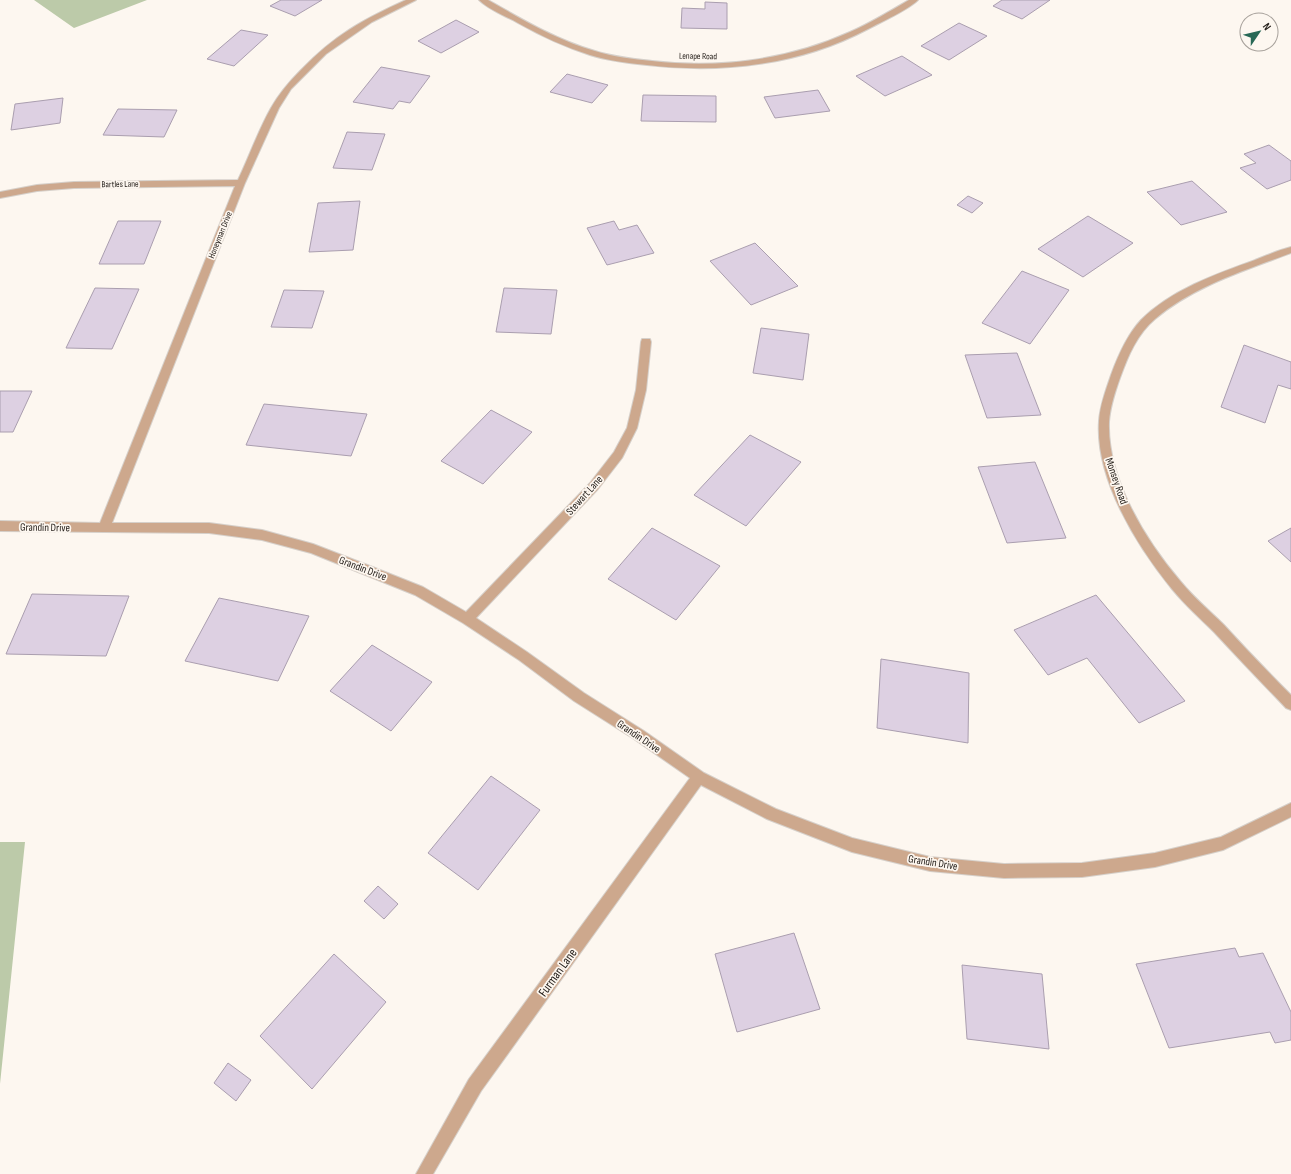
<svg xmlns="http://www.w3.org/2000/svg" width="1291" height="1174" font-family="'Sofia Sans Condensed',sans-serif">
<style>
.green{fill:#bccaa9}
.building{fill:#ddd0e2;stroke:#aa9eaf}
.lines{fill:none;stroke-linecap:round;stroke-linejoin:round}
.street-casing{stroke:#d6d0ca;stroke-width:2}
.street{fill:#cda88d;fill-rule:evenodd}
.labels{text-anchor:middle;stroke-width:3.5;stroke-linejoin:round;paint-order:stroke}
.far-street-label{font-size:9px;fill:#27211c;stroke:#fdf7f0}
.street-label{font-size:11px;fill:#27211c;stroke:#fdf7f0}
.near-street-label{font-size:13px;fill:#27211c;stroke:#fdf7f0}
</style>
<rect width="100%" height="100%" fill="#fdf7f0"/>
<path class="green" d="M34 0H147L74 28Z
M0 842H25L0 1084Z"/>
<path class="building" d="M281 0H322L295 16 270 6Z
M1002 0H1050L1022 19 993 6Z
M705 2 727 3V29L681 28 682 8 705 9Z
M456 20 479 32 441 53 418 41Z
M959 23 987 36 949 60 921 46Z
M241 30 268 35 234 66 207 59Z
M902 56 932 75 885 96 856 76Z
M381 67 430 76 410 103 399 101 393 109 353 102Z
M567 74 608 85 592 103 550 92Z
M818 90 830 111 775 118 764 97Z
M643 95 716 96V122L641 121Z
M63 98 60 123 11 130 15 104Z
M118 109 177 110 164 137 103 135Z
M347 132 385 134 372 170 333 168Z
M1269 145 1291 161V180L1267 189 1240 168 1256 163 1244 154Z
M1192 181 1227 212 1181 225 1147 192Z
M968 196 983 203 972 213 957 205Z
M360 201 353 250 309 252 318 203Z
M1088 216 1133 243 1083 277 1038 249Z
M118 221H161L144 264H99Z
M614 221 619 230 637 225 654 253 607 265 587 228Z
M755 243 798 286 751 305 710 261Z
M1022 271 1069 290 1030 344 982 323Z
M95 288 139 289 112 349 66 348Z
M504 288 557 290 551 334 496 332Z
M284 290 324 291 312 328 271 327Z
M761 328 809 334 803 380 753 373Z
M1244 345 1291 362V389L1278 385 1265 423 1221 407Z
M1017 353 1041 415 987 418 965 355Z
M0 391H32L13 432H0Z
M264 404 367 414 351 456 246 445Z
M491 410 532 432 483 484 441 461Z
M750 435 801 462 746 526 694 495Z
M1035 462 1066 538 1007 543 978 467Z
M652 528 720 566 676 620 608 579Z
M1291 528V562L1268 541Z
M32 594 129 596 106 656 6 654Z
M1096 595 1185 701 1139 723 1087 658 1048 675 1014 630Z
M219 598 309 616 278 681 185 661Z
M372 645 432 682 391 731 330 691Z
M881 659 969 673 968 743 877 728Z
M491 776 540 810 478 890 428 853Z
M378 886 398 904 384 919 364 901Z
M794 933 820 1009 737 1032 715 954Z
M1235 948 1239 957 1263 953 1291 1012V1040L1275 1043 1270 1032 1169 1048 1136 964Z
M334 954 386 1002 312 1089 260 1036Z
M962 965 1042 974 1049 1049 967 1039Z
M228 1063 251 1080 236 1101 214 1083Z"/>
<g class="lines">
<defs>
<path id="street" d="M406 0H416L372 22 326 54 291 89 279 108 245 183 112 523H209L262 530 313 544 370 566 423 587 466 612 590 483 614 452 627 428 636 390 641 342 642 339H650L651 342 646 390 637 428 622 458 598 489 476 618 527 652 584 693 644 731 704 773 776 809 852 838 930 857 1004 864 1082 863 1155 853 1221 837 1291 803V817L1223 850 1155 867 1082 877 1004 878 930 871 852 852 767 819 701 785 481 1091 433 1174H416L469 1079 690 778 634 739 574 701 519 660 463 623 415 595 311 553 262 540 209 533 0 531V521L100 523 235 186 74 188 37 191 0 198V192L37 185 74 182 238 180C249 157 258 131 271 108 279 94 289 82 301 70 335 35 362 20 406 0Z
M479 0H488C523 20 557 40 595 51 613 57 633 59 652 61 719 69 788 60 850 32 871 23 890 11 909 0H918C908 10 881 22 868 29 800 65 722 74 647 65 628 63 609 61 590 55 565 47 541 36 518 23 506 16 489 10 479 0Z
M1291 247V253C1244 271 1194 286 1155 319 1137 334 1128 356 1120 378 1115 392 1110 407 1109 422 1107 479 1146 541 1181 582 1194 598 1210 611 1224 625 1246 649 1268 672 1291 695V710L1286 708C1262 683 1238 658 1214 632 1200 618 1185 605 1172 589 1137 546 1095 479 1099 421 1100 405 1106 390 1111 375 1118 356 1127 335 1141 320 1171 290 1216 274 1255 260 1267 255 1279 250 1291 247Z"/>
</defs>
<use href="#street" class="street-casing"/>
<use href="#street" class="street"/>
</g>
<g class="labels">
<g class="far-street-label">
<text transform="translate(698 56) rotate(1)" y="3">Lenape Road</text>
<text transform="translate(120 184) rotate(-1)" y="3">Bartles Lane</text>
<text transform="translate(220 235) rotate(-68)" y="3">Honeyman Drive</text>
</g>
<g class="street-label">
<text transform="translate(1117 481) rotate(71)" y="4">Monsey Road</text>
<text transform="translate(584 495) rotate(-48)" y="4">Stewart Lane</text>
<text transform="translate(45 527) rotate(1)" y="4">Grandin Drive</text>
<text transform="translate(363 568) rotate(21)" y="4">Grandin Drive</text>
<text transform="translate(639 736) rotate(34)" y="4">Grandin Drive</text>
<text transform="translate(933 862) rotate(9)" y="4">Grandin Drive</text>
</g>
<g class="near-street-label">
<text transform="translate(557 972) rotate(-54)" y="5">Furman Lane</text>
</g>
</g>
<g transform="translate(1259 32) rotate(55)"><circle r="19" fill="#fdf7f0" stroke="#a7a19b"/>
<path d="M0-3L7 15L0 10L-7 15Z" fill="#286856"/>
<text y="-6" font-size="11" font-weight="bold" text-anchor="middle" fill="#27211c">N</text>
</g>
</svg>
